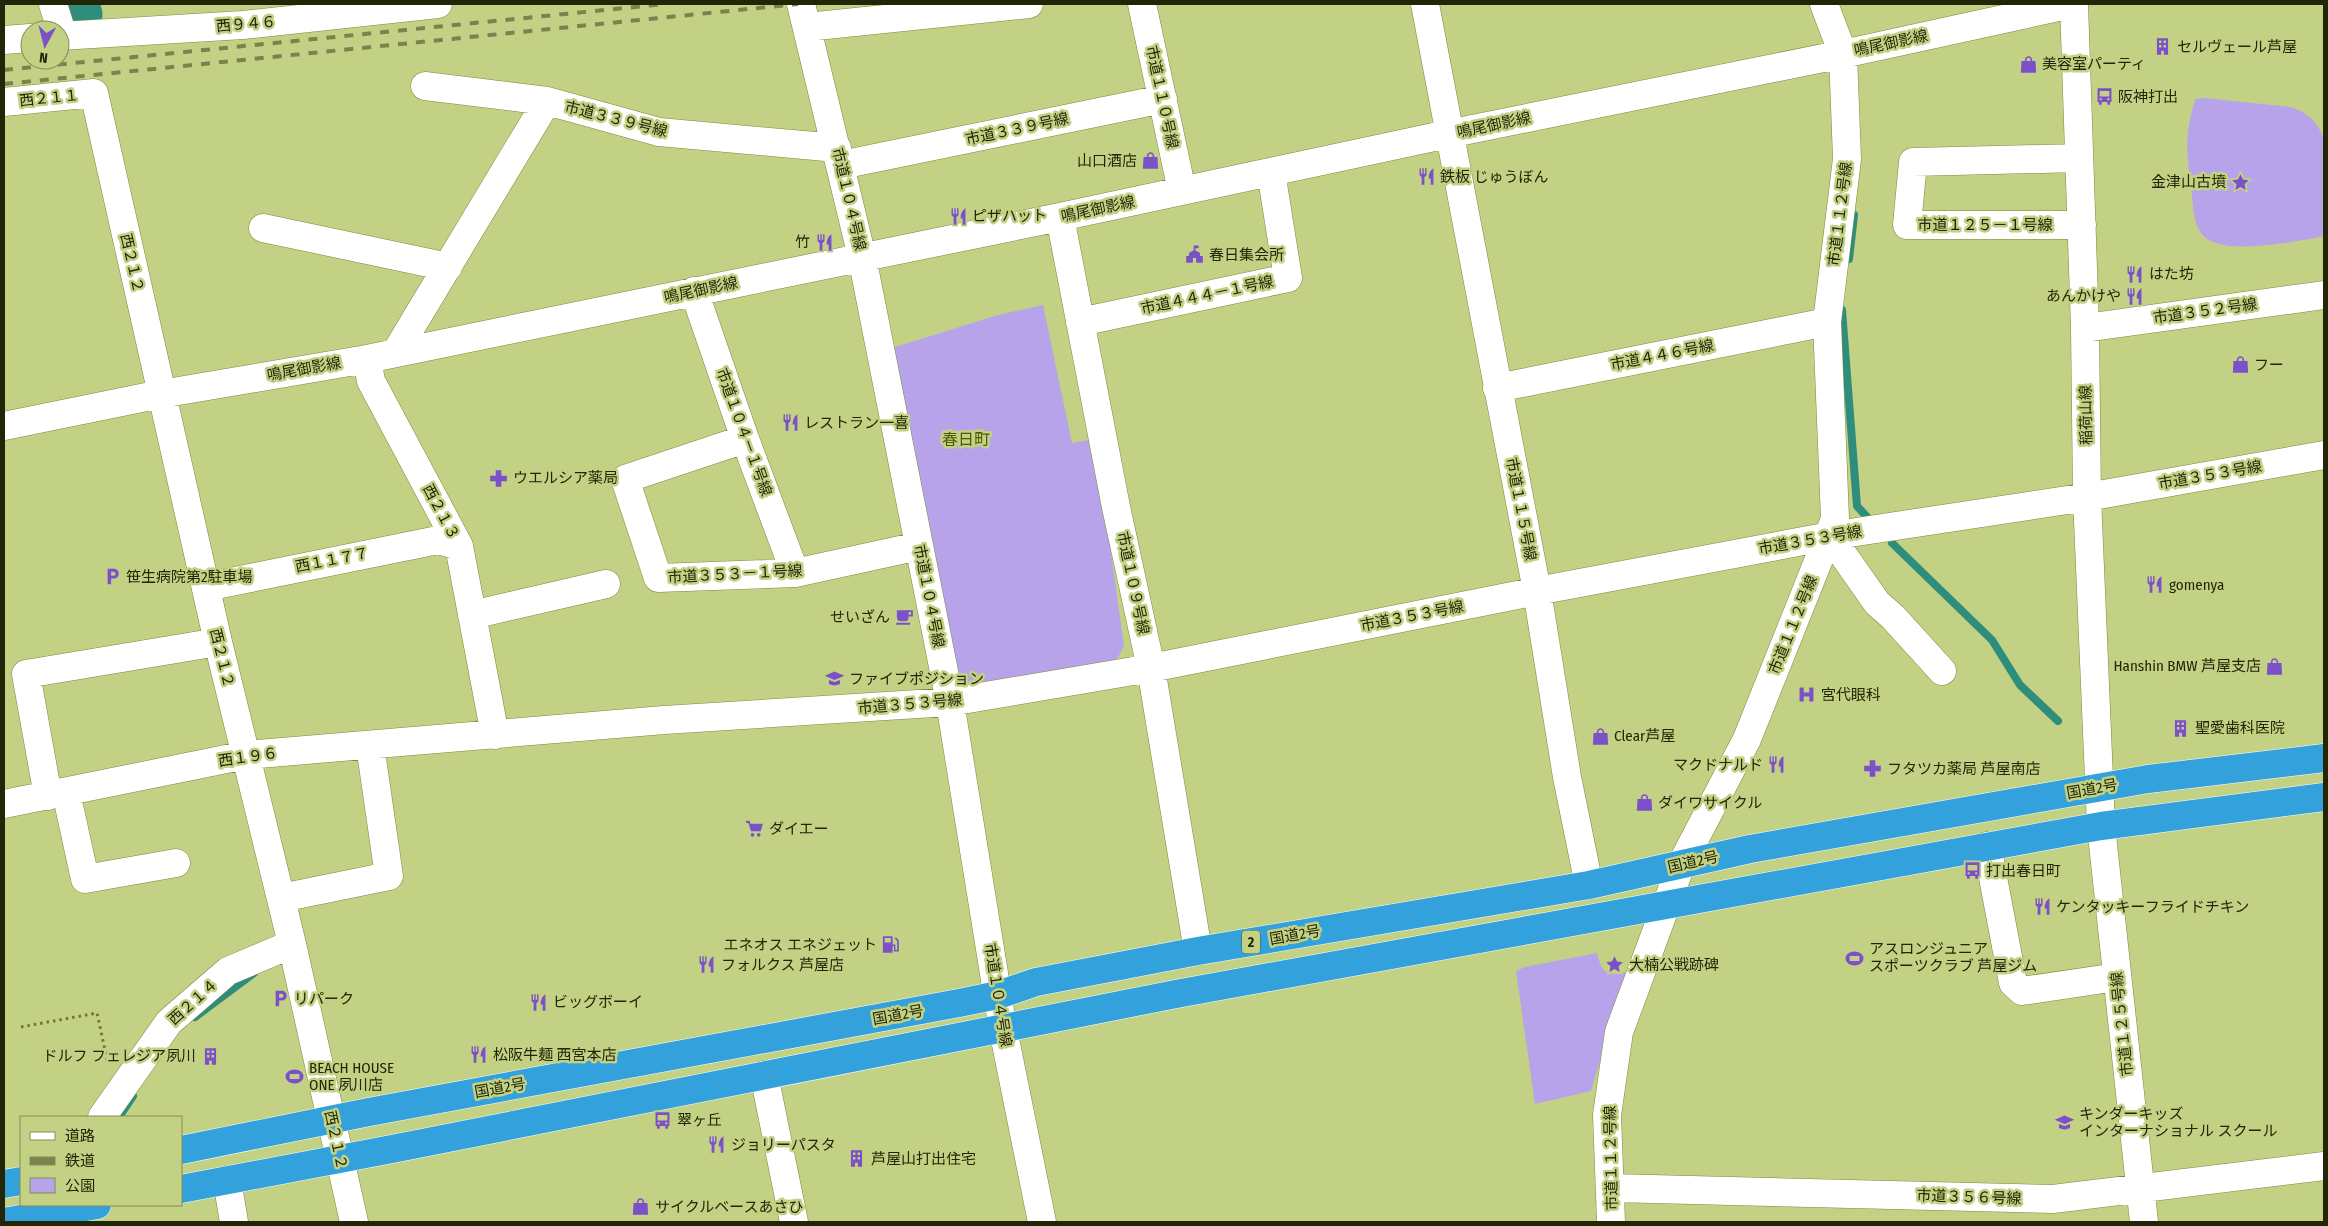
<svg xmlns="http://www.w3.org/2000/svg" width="2328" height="1226" font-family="'Fira Sans Condensed','Noto Sans JP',sans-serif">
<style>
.green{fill:#b7a3ea}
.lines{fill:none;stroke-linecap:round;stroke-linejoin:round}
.stream{stroke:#2f8e7b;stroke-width:8}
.river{stroke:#2f8e7b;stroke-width:45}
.minor-casing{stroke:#7d883d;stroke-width:29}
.highway-casing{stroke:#fff;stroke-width:29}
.path{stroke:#6c7540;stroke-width:3;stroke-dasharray:2.5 4;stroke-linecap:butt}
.minor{stroke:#fff;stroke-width:28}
.highway{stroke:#33a1db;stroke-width:28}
.rail{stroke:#7a834b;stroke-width:4;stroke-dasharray:9 9;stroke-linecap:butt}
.labels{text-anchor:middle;stroke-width:5;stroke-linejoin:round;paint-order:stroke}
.shield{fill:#c3d184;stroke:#52592c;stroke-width:1}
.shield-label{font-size:14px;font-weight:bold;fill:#222606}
.street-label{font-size:15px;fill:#222606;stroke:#c3d184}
.poi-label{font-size:15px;fill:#222606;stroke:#c3d184;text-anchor:start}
.neighbourhood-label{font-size:16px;fill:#515a03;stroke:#c3d184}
</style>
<rect width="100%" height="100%" fill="#c3d184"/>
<path class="green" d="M2205 98 2290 107C2307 112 2317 121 2323 137 2328 150 2324 218 2324 236 2299 241 2219 258 2202 234 2192 221 2193 202 2191 186 2186 151 2185 134 2195 99Z
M1043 305 1072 443 1095 439 1124 646 1116 661 978 688 960 681 892 348 998 315Z
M1597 953C1601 971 1607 978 1626 972L1591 1091 1535 1104 1516 971 1525 967Z"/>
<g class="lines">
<path class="stream" d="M1849 259 1854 215
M1842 310 1857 506 1868 518
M1892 543 1992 640 2020 685 2058 721
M195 1017 254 973
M119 1117 133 1096"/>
<path class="river" d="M77 4 80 15"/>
<defs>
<path id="minor" d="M53 4 63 36
M801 4 862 257 950 702 1003 1029 1042 1222
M1142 4 1182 191
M1425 4 1537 591 1567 777 1589 885
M2074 4 2085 328 2087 497 2101 826 2144 1222
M807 27 1029 4
M60 36 243 25 438 4
M4 40 30 38
M425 86 547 101 659 132 837 148
M4 102 94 93 218 642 292 944 354 1222
M2079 158 1913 162 1907 225H2082
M841 165 1163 99
M1060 217 1116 507 1151 668 1198 951
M263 228 448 267
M694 291 745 439 795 573
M1080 322 1288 278 1271 172
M2085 328 2324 295
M396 352 547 101
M367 359 371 381 459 546 495 735
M1497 388 1827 322
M4 426 161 394 367 359 1060 217 1448 134 1843 54 2072 4
M745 439 625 479 658 578 795 573 919 546
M1830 536 1877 603 1893 617 1942 671
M206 587 438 540 459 546
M472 615 606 584
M66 792 85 879 176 863
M48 796 26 674 218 642
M4 804 246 755 664 720 950 702 1151 668 1537 591 1830 536 2087 497 2324 455
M1987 846 2013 983 2022 991 2117 977
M281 898 389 876 370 745
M764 1075 794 1222
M102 1117 169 1022 228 971 292 944
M227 1180 234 1222
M1612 1188 2053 1199 2324 1166
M1611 1222 1607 1115 1619 1032 1681 865 1747 739 1835 519 1827 322 1847 159 1843 54 1824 4"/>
<path id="highway" d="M181 1150 369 1112 959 1003 998 995 1036 982 1198 951 1589 885 1750 849 2148 779 2324 758
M4 1184 21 1181
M181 1189 392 1149 1176 994 2101 826 2324 797
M4 1222 97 1205"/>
</defs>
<use href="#minor" class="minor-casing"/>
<use href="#highway" class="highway-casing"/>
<path class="path" d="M21 1027 97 1013 108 1064"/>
<use href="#minor" class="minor"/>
<use href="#highway" class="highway"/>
<path class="rail" d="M4 70 665 4
M4 84 798 4"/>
</g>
<defs>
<symbol id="building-bare" viewBox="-9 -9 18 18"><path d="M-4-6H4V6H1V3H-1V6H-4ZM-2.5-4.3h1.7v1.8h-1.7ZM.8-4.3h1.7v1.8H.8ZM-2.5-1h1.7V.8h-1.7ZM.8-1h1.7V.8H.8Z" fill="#7c50c8" stroke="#c3d184" stroke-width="2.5" paint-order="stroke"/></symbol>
<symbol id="shop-bare" viewBox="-9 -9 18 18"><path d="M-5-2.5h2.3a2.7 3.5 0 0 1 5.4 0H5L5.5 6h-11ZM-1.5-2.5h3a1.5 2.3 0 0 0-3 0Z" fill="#7c50c8" stroke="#c3d184" stroke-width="2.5" paint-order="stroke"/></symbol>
<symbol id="bus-bare" viewBox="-9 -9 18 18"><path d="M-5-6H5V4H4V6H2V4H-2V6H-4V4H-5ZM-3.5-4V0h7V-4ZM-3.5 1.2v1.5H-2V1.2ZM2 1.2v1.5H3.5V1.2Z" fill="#7c50c8" stroke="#c3d184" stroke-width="2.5" paint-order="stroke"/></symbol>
<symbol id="restaurant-bare" viewBox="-9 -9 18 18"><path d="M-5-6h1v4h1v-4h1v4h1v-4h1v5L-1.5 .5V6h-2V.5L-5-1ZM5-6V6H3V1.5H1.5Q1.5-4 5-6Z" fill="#7c50c8" stroke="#c3d184" stroke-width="2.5" paint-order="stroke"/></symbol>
<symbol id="sight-bare" viewBox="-9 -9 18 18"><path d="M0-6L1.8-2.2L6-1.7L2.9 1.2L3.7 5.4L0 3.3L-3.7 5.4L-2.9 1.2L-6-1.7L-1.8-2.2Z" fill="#7c50c8" stroke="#c3d184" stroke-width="2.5" paint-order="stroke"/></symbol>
<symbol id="civic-bare" viewBox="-9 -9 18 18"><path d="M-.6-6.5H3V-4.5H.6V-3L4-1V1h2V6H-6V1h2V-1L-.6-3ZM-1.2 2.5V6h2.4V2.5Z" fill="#7c50c8" stroke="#c3d184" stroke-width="2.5" paint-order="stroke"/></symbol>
<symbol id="pharmacy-bare" viewBox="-9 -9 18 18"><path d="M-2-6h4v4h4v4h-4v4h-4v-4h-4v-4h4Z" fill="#7c50c8" stroke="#c3d184" stroke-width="2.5" paint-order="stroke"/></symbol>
<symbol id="parking-bare" viewBox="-9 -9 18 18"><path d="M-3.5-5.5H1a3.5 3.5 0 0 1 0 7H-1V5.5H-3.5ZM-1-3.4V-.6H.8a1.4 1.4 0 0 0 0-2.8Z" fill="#7c50c8" stroke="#c3d184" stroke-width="2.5" paint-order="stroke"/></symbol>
<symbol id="cafe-bare" viewBox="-9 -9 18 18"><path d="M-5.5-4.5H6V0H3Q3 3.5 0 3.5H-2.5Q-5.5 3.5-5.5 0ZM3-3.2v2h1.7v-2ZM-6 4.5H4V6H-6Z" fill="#7c50c8" stroke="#c3d184" stroke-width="2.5" paint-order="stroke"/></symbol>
<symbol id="school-bare" viewBox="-9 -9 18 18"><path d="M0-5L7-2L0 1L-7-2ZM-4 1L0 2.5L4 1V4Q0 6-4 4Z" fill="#7c50c8" stroke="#c3d184" stroke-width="2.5" paint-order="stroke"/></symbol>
<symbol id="hospital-bare" viewBox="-9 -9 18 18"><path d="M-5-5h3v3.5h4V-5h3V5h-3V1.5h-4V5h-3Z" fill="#7c50c8" stroke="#c3d184" stroke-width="2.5" paint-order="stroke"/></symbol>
<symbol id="supermarket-bare" viewBox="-9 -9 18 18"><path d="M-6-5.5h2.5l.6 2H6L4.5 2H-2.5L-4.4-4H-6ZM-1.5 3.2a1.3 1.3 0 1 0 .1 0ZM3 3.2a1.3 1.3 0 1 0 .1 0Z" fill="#7c50c8" stroke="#c3d184" stroke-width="2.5" paint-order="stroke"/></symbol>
<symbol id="fuel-bare" viewBox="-9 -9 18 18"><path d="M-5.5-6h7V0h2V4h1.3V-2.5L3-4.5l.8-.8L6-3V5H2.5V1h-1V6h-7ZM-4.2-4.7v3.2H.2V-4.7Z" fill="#7c50c8" stroke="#c3d184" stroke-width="2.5" paint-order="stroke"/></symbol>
<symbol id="stadium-bare" viewBox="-9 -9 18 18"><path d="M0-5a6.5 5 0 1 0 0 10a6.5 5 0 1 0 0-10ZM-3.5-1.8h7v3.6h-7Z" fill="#7c50c8" stroke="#c3d184" stroke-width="2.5" paint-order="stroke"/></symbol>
</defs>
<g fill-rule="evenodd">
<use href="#building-bare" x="2150" y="34" width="25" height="25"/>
<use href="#shop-bare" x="2016" y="52" width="25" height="25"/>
<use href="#bus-bare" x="2092" y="84" width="25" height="25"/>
<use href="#shop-bare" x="1138" y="148" width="25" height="25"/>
<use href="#restaurant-bare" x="1414" y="164" width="25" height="25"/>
<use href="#sight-bare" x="2228" y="170" width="25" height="25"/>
<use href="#restaurant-bare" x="946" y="204" width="25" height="25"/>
<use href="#restaurant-bare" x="812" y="230" width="25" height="25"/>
<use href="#civic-bare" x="1182" y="242" width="25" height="25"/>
<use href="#restaurant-bare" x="2122" y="262" width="25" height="25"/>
<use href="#restaurant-bare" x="2122" y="284" width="25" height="25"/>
<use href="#shop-bare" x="2228" y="352" width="25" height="25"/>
<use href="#restaurant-bare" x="778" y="410" width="25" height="25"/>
<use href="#pharmacy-bare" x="486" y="466" width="25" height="25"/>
<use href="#parking-bare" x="100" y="564" width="25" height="25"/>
<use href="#restaurant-bare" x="2142" y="572" width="25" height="25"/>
<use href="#cafe-bare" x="892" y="604" width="25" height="25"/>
<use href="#shop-bare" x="2262" y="654" width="25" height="25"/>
<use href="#school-bare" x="822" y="666" width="25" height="25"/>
<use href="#hospital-bare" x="1794" y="682" width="25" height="25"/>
<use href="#building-bare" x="2168" y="716" width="25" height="25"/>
<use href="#shop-bare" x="1588" y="724" width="25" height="25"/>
<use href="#restaurant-bare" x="1764" y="752" width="25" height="25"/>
<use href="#pharmacy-bare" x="1860" y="756" width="25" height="25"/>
<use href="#shop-bare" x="1632" y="790" width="25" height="25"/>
<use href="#supermarket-bare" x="742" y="816" width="25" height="25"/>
<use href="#bus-bare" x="1960" y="858" width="25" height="25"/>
<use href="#restaurant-bare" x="2030" y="894" width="25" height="25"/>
<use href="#fuel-bare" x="878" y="932" width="25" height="25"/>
<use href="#stadium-bare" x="1842" y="946" width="25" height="25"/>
<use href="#restaurant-bare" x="694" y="952" width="25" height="25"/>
<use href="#sight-bare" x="1602" y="952" width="25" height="25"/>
<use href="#parking-bare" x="268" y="986" width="25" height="25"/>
<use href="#restaurant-bare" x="526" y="990" width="25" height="25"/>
<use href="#restaurant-bare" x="466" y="1042" width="25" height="25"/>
<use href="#building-bare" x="198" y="1044" width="25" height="25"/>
<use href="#stadium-bare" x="282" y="1064" width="25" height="25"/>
<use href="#bus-bare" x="650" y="1108" width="25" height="25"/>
<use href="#school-bare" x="2052" y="1110" width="25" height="25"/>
<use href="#restaurant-bare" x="704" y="1132" width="25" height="25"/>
<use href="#building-bare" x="844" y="1146" width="25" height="25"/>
<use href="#shop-bare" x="628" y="1194" width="25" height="25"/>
</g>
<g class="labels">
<rect class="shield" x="1242" y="930.5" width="18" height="23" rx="4"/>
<g class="shield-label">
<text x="1251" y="947">2</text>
</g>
<g class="street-label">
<text transform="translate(246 24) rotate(-5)" y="5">西９４６</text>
<text transform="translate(1891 43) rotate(-12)" y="5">鳴尾御影線</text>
<text transform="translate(1162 97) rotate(78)" y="5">市道１１０号線</text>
<text transform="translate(49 98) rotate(-6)" y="5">西２１１</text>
<text transform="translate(616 119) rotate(14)" y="5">市道３３９号線</text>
<text transform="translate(1494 125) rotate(-12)" y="5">鳴尾御影線</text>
<text transform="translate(1017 129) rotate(-12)" y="5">市道３３９号線</text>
<text transform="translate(849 199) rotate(77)" y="5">市道１０４号線</text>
<text transform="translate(1098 209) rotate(-12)" y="5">鳴尾御影線</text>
<text transform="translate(1840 214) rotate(-83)" y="5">市道１１２号線</text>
<text x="1985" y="230">市道１２５－１号線</text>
<text transform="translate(132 263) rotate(77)" y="5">西２１２</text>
<text transform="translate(701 290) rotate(-12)" y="5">鳴尾御影線</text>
<text transform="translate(1207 295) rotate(-12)" y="5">市道４４４－１号線</text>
<text transform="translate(2205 311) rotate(-8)" y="5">市道３５２号線</text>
<text transform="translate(1662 355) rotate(-11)" y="5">市道４４６号線</text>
<text transform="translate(304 369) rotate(-10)" y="5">鳴尾御影線</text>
<text transform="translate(2086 415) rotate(-91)" y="5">稲荷山線</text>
<text transform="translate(744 432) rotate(70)" y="5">市道１０４－１号線</text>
<text transform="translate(2210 475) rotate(-10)" y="5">市道３５３号線</text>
<text transform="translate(1521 509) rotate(79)" y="5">市道１１５号線</text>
<text transform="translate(441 512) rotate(62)" y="5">西２１３</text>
<text transform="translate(1810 540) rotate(-10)" y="5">市道３５３号線</text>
<text transform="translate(332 560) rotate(-11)" y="5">西１１７７</text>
<text transform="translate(735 574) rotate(-3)" y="5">市道３５３－１号線</text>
<text transform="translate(1133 583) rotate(78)" y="5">市道１０９号線</text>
<text transform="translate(929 596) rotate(79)" y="5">市道１０４号線</text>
<text transform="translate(1412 616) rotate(-11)" y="5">市道３５３号線</text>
<text transform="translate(1793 625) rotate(-68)" y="5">市道１１２号線</text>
<text transform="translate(222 658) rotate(76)" y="5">西２１２</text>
<text transform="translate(910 704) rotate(-5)" y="5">市道３５３号線</text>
<text transform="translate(248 757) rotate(-8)" y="5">西１９６</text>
<text transform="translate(2092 789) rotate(-10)" y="5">国道2号</text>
<text transform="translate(1693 862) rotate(-13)" y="5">国道2号</text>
<text transform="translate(1295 935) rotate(-10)" y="5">国道2号</text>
<text transform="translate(998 995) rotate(81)" y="5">市道１０４号線</text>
<text transform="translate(193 1002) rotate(-42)" y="5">西２１４</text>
<text transform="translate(898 1015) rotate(-10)" y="5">国道2号</text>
<text transform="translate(2122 1024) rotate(-96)" y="5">市道１２５号線</text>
<text transform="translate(500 1088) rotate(-10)" y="5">国道2号</text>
<text transform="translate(336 1140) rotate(78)" y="5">西２１２</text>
<text transform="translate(1611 1158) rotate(-91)" y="5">市道１１２号線</text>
<text transform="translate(1969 1197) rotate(2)" y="5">市道３５６号線</text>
</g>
<g class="poi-label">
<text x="2177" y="52">セルヴェール芦屋</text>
<text x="2042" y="69">美容室パーティ</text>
<text x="2118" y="102">阪神打出</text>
<text x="1137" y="166" text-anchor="end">山口酒店</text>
<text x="1440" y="182">鉄板 じゅうぼん</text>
<text x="2226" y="187" text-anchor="end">金津山古墳</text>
<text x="972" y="221">ピザハット</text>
<text x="810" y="247" text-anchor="end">竹</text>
<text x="1209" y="260">春日集会所</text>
<text x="2149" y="279">はた坊</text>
<text x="2121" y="301" text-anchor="end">あんかけや</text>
<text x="2254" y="370">フー</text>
<text x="804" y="428">レストラン一喜</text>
<text x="513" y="483">ウエルシア薬局</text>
<text x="126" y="582">笹生病院第2駐車場</text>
<text x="2169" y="590">gomenya</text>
<text x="890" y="622" text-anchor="end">せいざん</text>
<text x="2261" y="671" text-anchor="end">Hanshin BMW 芦屋支店</text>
<text x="849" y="684">ファイブポジション</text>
<text x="1821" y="700">宮代眼科</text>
<text x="2195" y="733">聖愛歯科医院</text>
<text x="1614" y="741">Clear芦屋</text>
<text x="1763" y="770" text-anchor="end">マクドナルド</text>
<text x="1887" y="774">フタツカ薬局 芦屋南店</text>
<text x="1658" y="808">ダイワサイクル</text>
<text x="769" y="834">ダイエー</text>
<text x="1986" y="876">打出春日町</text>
<text x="2056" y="912">ケンタッキーフライドチキン</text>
<text x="877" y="950" text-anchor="end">エネオス エネジェット</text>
<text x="1869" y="954">アスロンジュニア<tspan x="1869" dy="17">スポーツクラブ 芦屋ジム</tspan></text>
<text x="721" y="970">フォルクス 芦屋店</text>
<text x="1629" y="970">大楠公戦跡碑</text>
<text x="294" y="1004">リパーク</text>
<text x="553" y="1007">ビッグボーイ</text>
<text x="493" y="1060">松阪牛麺 西宮本店</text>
<text x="196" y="1061" text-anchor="end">ドルフ フェレジア夙川</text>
<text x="309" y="1073">BEACH HOUSE<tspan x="309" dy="17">ONE 夙川店</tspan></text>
<text x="2079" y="1119">キンダーキッズ<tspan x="2079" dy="17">インターナショナル スクール</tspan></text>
<text x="677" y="1125">翠ヶ丘</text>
<text x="731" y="1150">ジョリーパスタ</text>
<text x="871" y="1164">芦屋山打出住宅</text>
<text x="655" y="1212">サイクルベースあさひ</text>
</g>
<g class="neighbourhood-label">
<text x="966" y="445">春日町</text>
</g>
</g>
<rect width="2328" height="1226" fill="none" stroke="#222606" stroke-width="10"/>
<rect x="20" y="1116" width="162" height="90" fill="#c3d184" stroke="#838d52"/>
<rect x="30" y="1132" width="25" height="8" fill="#ffffff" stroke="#838d52"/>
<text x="65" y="1141" font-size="15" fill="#222606">道路</text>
<rect x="30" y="1157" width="25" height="8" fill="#7a834b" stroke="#838d52"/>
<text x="65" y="1166" font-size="15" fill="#222606">鉄道</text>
<rect x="30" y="1178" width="25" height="15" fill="#b7a3ea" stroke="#838d52"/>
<text x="65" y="1191" font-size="15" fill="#222606">公園</text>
<g transform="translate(45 45) rotate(187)"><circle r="24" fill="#c3d184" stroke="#838d52"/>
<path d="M0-4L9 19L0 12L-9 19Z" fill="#7c50c8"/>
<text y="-8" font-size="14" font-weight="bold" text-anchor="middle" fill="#222606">N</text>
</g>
</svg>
